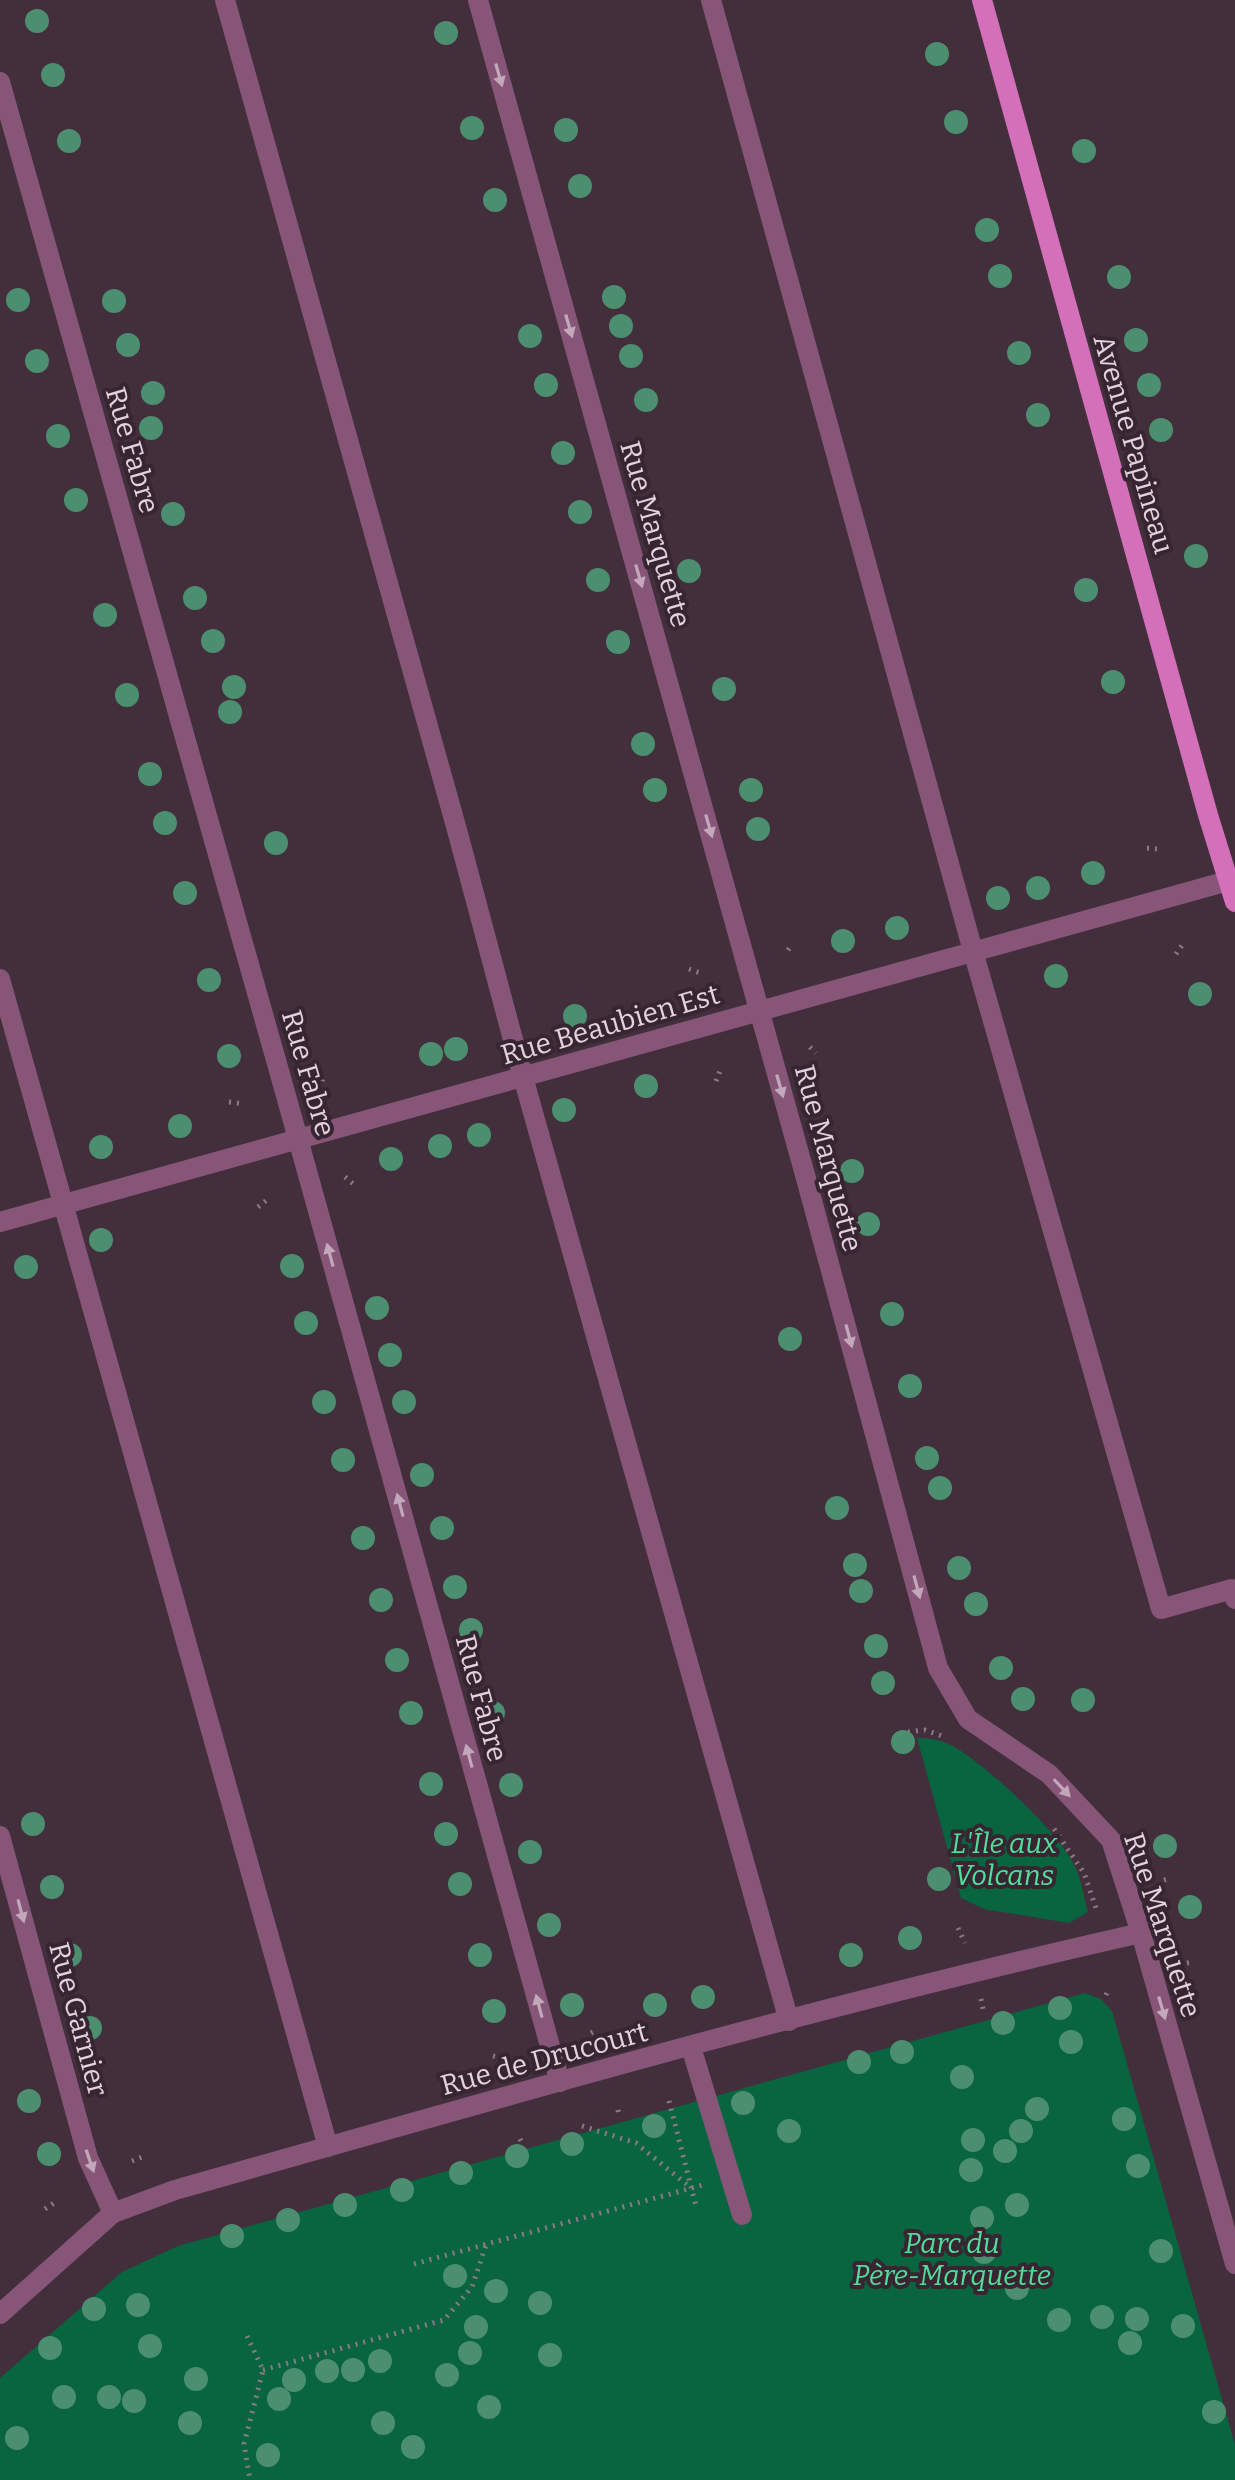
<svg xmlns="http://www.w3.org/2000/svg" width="1235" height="2480" font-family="Bitter,serif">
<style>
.green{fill:#096440}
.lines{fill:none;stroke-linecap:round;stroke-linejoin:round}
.path{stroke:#8b7a85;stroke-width:5;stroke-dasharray:2 6;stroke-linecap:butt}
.minor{stroke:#875578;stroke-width:20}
.major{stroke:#d46fb9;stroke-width:20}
.tree{fill:#4c8f70}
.oneway{fill:#c2a8ba}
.labels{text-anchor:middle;stroke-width:8;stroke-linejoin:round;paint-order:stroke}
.street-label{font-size:28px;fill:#e1d4dd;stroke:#382532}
.park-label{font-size:28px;font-style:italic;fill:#53dd9b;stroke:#382532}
</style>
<rect width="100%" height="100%" fill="#432f3c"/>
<path class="green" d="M917 1738C930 1738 941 1740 953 1746 986 1765 1062 1834 1076 1869 1082 1882 1084 1898 1088 1912L1069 1923 984 1909 961 1898Z
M1085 1993 1101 1999 1112 2011 1235 2445V2480H0V2378L122 2272 178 2246Z"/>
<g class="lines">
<path class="path" d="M1147 848 1158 849
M788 950 792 944
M1176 954 1183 944
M689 969 703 974
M810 1047 816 1053
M322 1081 324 1075
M716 1081 720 1071
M229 1102 245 1104
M345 1177 356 1186
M258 1207 267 1200
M908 1732 925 1730 942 1736
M1054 1829 1084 1873 1097 1911
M1164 1880 1170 1878
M958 1928 965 1943
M1187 1963 1193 1962
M1106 1995 1108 1991
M981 1999 984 2014
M591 2033 597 2030
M493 2056 498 2057
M669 2101 696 2206
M618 2110 619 2116
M582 2126 636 2143 691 2188
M520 2139 522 2143
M132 2161 142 2157
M45 2209 54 2203
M414 2264 703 2185
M247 2336 263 2370 244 2444 250 2480
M263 2370 444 2320 472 2287 486 2245"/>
<path class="minor" d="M225 0 457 830 523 1077 789 2021
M478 0 807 1182 938 1668 968 1719 1049 1774 1111 1840 1141 1933 1235 2264
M711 0 973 951 1161 1609 1232 1589 1235 1599
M0 82 285 1092 560 2082
M0 979 328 2147
M0 1222 1235 879
M0 1836 88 2158 113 2213
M691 2047 742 2215
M0 2314 113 2213 175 2190C496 2099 816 2006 1141 1933"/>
<path class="major" d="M982 0 1208 815 1235 902"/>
</g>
<g class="tree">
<circle cx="37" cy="21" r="12"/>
<circle cx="446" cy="33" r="12"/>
<circle cx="937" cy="54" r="12"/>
<circle cx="53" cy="75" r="12"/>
<circle cx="956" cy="122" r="12"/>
<circle cx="472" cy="128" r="12"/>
<circle cx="566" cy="130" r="12"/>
<circle cx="69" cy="141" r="12"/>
<circle cx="1084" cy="151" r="12"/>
<circle cx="580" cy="186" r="12"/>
<circle cx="495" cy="200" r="12"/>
<circle cx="987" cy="230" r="12"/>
<circle cx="1000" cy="276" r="12"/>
<circle cx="1119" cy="277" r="12"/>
<circle cx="614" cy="297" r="12"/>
<circle cx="18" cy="300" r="12"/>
<circle cx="114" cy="301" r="12"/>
<circle cx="621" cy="326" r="12"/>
<circle cx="530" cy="336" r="12"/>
<circle cx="1136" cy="340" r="12"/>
<circle cx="128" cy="345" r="12"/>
<circle cx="1019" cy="353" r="12"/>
<circle cx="631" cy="356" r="12"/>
<circle cx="37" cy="361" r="12"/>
<circle cx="546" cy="385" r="12"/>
<circle cx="1149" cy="385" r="12"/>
<circle cx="153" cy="393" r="12"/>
<circle cx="646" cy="400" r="12"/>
<circle cx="1038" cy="415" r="12"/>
<circle cx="151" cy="428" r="12"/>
<circle cx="1161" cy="430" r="12"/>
<circle cx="58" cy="436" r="12"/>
<circle cx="563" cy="453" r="12"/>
<circle cx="76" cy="500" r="12"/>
<circle cx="580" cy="512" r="12"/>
<circle cx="173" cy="514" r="12"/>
<circle cx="1196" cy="556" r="12"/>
<circle cx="689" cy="571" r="12"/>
<circle cx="598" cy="580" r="12"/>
<circle cx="1086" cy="590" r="12"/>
<circle cx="195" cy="598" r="12"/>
<circle cx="105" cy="615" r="12"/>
<circle cx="213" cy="641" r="12"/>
<circle cx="618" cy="642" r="12"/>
<circle cx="1113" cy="682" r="12"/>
<circle cx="234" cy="687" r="12"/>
<circle cx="724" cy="689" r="12"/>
<circle cx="127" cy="695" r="12"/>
<circle cx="230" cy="712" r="12"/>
<circle cx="643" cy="744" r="12"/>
<circle cx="150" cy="774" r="12"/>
<circle cx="655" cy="790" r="12"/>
<circle cx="751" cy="790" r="12"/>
<circle cx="165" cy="823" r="12"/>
<circle cx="758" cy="829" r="12"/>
<circle cx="276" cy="843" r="12"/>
<circle cx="1093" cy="873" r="12"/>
<circle cx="1038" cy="888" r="12"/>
<circle cx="185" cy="893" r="12"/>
<circle cx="998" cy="898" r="12"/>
<circle cx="897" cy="928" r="12"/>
<circle cx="843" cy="941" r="12"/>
<circle cx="1056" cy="976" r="12"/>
<circle cx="209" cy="980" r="12"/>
<circle cx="1200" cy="994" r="12"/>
<circle cx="575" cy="1016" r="12"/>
<circle cx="456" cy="1049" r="12"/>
<circle cx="431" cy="1054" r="12"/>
<circle cx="229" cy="1056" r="12"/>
<circle cx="646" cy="1086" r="12"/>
<circle cx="564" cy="1110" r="12"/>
<circle cx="180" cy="1126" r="12"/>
<circle cx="479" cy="1135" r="12"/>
<circle cx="440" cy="1146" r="12"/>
<circle cx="101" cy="1147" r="12"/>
<circle cx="391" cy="1159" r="12"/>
<circle cx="852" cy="1171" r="12"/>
<circle cx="868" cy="1224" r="12"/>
<circle cx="101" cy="1240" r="12"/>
<circle cx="292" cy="1266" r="12"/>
<circle cx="26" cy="1267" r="12"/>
<circle cx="377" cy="1308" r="12"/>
<circle cx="892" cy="1314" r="12"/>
<circle cx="306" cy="1323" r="12"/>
<circle cx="790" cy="1339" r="12"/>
<circle cx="390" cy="1355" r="12"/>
<circle cx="910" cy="1386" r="12"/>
<circle cx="324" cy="1402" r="12"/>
<circle cx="404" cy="1402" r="12"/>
<circle cx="927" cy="1458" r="12"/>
<circle cx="343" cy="1460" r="12"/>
<circle cx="422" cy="1475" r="12"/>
<circle cx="940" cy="1488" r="12"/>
<circle cx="837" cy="1508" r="12"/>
<circle cx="442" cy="1528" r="12"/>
<circle cx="363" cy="1538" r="12"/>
<circle cx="855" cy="1565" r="12"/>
<circle cx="959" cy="1568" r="12"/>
<circle cx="455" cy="1587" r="12"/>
<circle cx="861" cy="1591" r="12"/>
<circle cx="381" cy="1600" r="12"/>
<circle cx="976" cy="1604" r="12"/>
<circle cx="471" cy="1630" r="12"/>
<circle cx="876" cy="1646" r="12"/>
<circle cx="397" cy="1660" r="12"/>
<circle cx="1001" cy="1668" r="12"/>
<circle cx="883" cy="1683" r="12"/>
<circle cx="1023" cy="1699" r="12"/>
<circle cx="1083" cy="1700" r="12"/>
<circle cx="411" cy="1713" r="12"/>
<circle cx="493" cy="1713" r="12"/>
<circle cx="903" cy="1742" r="12"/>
<circle cx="431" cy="1784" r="12"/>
<circle cx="511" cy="1785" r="12"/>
<circle cx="33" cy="1824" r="12"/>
<circle cx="446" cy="1834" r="12"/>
<circle cx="1165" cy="1846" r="12"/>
<circle cx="530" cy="1852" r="12"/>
<circle cx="939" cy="1879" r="12"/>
<circle cx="460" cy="1884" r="12"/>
<circle cx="52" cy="1887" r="12"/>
<circle cx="1190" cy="1907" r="12"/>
<circle cx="549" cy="1925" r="12"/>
<circle cx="910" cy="1938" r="12"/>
<circle cx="70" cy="1955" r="12"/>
<circle cx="480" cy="1955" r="12"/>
<circle cx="851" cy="1955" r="12"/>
<circle cx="703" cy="1997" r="12"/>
<circle cx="572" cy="2005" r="12"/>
<circle cx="655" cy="2005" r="12"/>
<circle cx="1060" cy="2008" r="12"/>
<circle cx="494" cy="2011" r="12"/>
<circle cx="1003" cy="2023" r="12"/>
<circle cx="90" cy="2028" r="12"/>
<circle cx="1071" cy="2042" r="12"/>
<circle cx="902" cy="2052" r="12"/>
<circle cx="859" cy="2062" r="12"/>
<circle cx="962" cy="2077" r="12"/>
<circle cx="29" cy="2101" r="12"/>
<circle cx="743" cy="2103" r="12"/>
<circle cx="1037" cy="2109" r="12"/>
<circle cx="1124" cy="2119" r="12"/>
<circle cx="654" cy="2126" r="12"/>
<circle cx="789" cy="2131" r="12"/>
<circle cx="1021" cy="2131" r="12"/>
<circle cx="973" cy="2140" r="12"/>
<circle cx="572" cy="2144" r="12"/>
<circle cx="1005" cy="2151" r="12"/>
<circle cx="49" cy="2154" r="12"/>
<circle cx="517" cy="2156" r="12"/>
<circle cx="1138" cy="2166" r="12"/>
<circle cx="971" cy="2170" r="12"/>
<circle cx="461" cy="2173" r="12"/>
<circle cx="402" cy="2190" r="12"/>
<circle cx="345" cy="2205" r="12"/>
<circle cx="1017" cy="2205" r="12"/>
<circle cx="982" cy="2218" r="12"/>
<circle cx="288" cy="2220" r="12"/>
<circle cx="232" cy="2236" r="12"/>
<circle cx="1161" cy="2251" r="12"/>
<circle cx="984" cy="2252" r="12"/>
<circle cx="455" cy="2276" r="12"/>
<circle cx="1017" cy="2288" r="12"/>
<circle cx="496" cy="2291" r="12"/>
<circle cx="540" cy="2303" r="12"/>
<circle cx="138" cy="2305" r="12"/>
<circle cx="94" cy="2309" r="12"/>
<circle cx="1102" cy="2317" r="12"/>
<circle cx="1137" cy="2319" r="12"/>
<circle cx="1059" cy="2320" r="12"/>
<circle cx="1183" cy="2326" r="12"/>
<circle cx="476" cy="2327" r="12"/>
<circle cx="1130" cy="2343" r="12"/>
<circle cx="150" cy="2346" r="12"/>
<circle cx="50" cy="2348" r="12"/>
<circle cx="470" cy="2353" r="12"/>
<circle cx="550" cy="2355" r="12"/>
<circle cx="380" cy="2361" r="12"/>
<circle cx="353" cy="2370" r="12"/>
<circle cx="327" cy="2371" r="12"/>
<circle cx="447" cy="2375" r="12"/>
<circle cx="196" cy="2379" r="12"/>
<circle cx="294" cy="2380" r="12"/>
<circle cx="64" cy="2397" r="12"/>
<circle cx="109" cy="2397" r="12"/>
<circle cx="279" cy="2399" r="12"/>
<circle cx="134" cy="2401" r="12"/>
<circle cx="489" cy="2407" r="12"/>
<circle cx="1214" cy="2412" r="12"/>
<circle cx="190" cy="2423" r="12"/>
<circle cx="383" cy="2423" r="12"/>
<circle cx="17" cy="2438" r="12"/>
<circle cx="413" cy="2447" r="12"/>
<circle cx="268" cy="2455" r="12"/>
</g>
<defs><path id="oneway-solid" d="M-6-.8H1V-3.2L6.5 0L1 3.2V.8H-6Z" transform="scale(2)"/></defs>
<g class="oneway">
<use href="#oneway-solid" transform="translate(499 75) rotate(74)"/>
<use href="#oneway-solid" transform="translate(569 326) rotate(74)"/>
<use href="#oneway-solid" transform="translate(639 576) rotate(74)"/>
<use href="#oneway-solid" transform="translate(709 826) rotate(74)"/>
<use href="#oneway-solid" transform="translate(780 1086) rotate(74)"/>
<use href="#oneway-solid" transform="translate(330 1255) rotate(-105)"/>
<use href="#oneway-solid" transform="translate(849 1336) rotate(75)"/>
<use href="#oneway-solid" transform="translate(400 1505) rotate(-105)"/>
<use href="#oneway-solid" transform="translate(917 1587) rotate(75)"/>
<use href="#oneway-solid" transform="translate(469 1756) rotate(-105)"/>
<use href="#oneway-solid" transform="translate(1062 1788) rotate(47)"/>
<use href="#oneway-solid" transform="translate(21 1911) rotate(75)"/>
<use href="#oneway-solid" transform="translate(539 2006) rotate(-105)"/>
<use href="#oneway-solid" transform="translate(1162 2008) rotate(74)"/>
<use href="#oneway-solid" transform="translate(90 2161) rotate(71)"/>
</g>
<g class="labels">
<g class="street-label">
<text transform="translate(1134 444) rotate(74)" y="10">Avenue Papineau</text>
<text transform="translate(133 450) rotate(74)" y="10">Rue Fabre</text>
<text transform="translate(656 534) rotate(74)" y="10">Rue Marquette</text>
<text transform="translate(610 1024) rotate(-16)" y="10">Rue Beaubien Est</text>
<text transform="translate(309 1073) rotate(74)" y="10">Rue Fabre</text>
<text transform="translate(829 1158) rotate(75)" y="10">Rue Marquette</text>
<text transform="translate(482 1698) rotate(75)" y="10">Rue Fabre</text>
<text transform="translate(1163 1925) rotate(72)" y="10">Rue Marquette</text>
<text transform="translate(79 2019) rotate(75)" y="10">Rue Garnier</text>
<text transform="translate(544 2058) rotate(-15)" y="10">Rue de Drucourt</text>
</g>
<g class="park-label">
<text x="1004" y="1853">L'Île aux<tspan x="1004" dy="32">Volcans</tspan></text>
<text x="952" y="2253">Parc du<tspan x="952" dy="32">Père-Marquette</tspan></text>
</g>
</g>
</svg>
